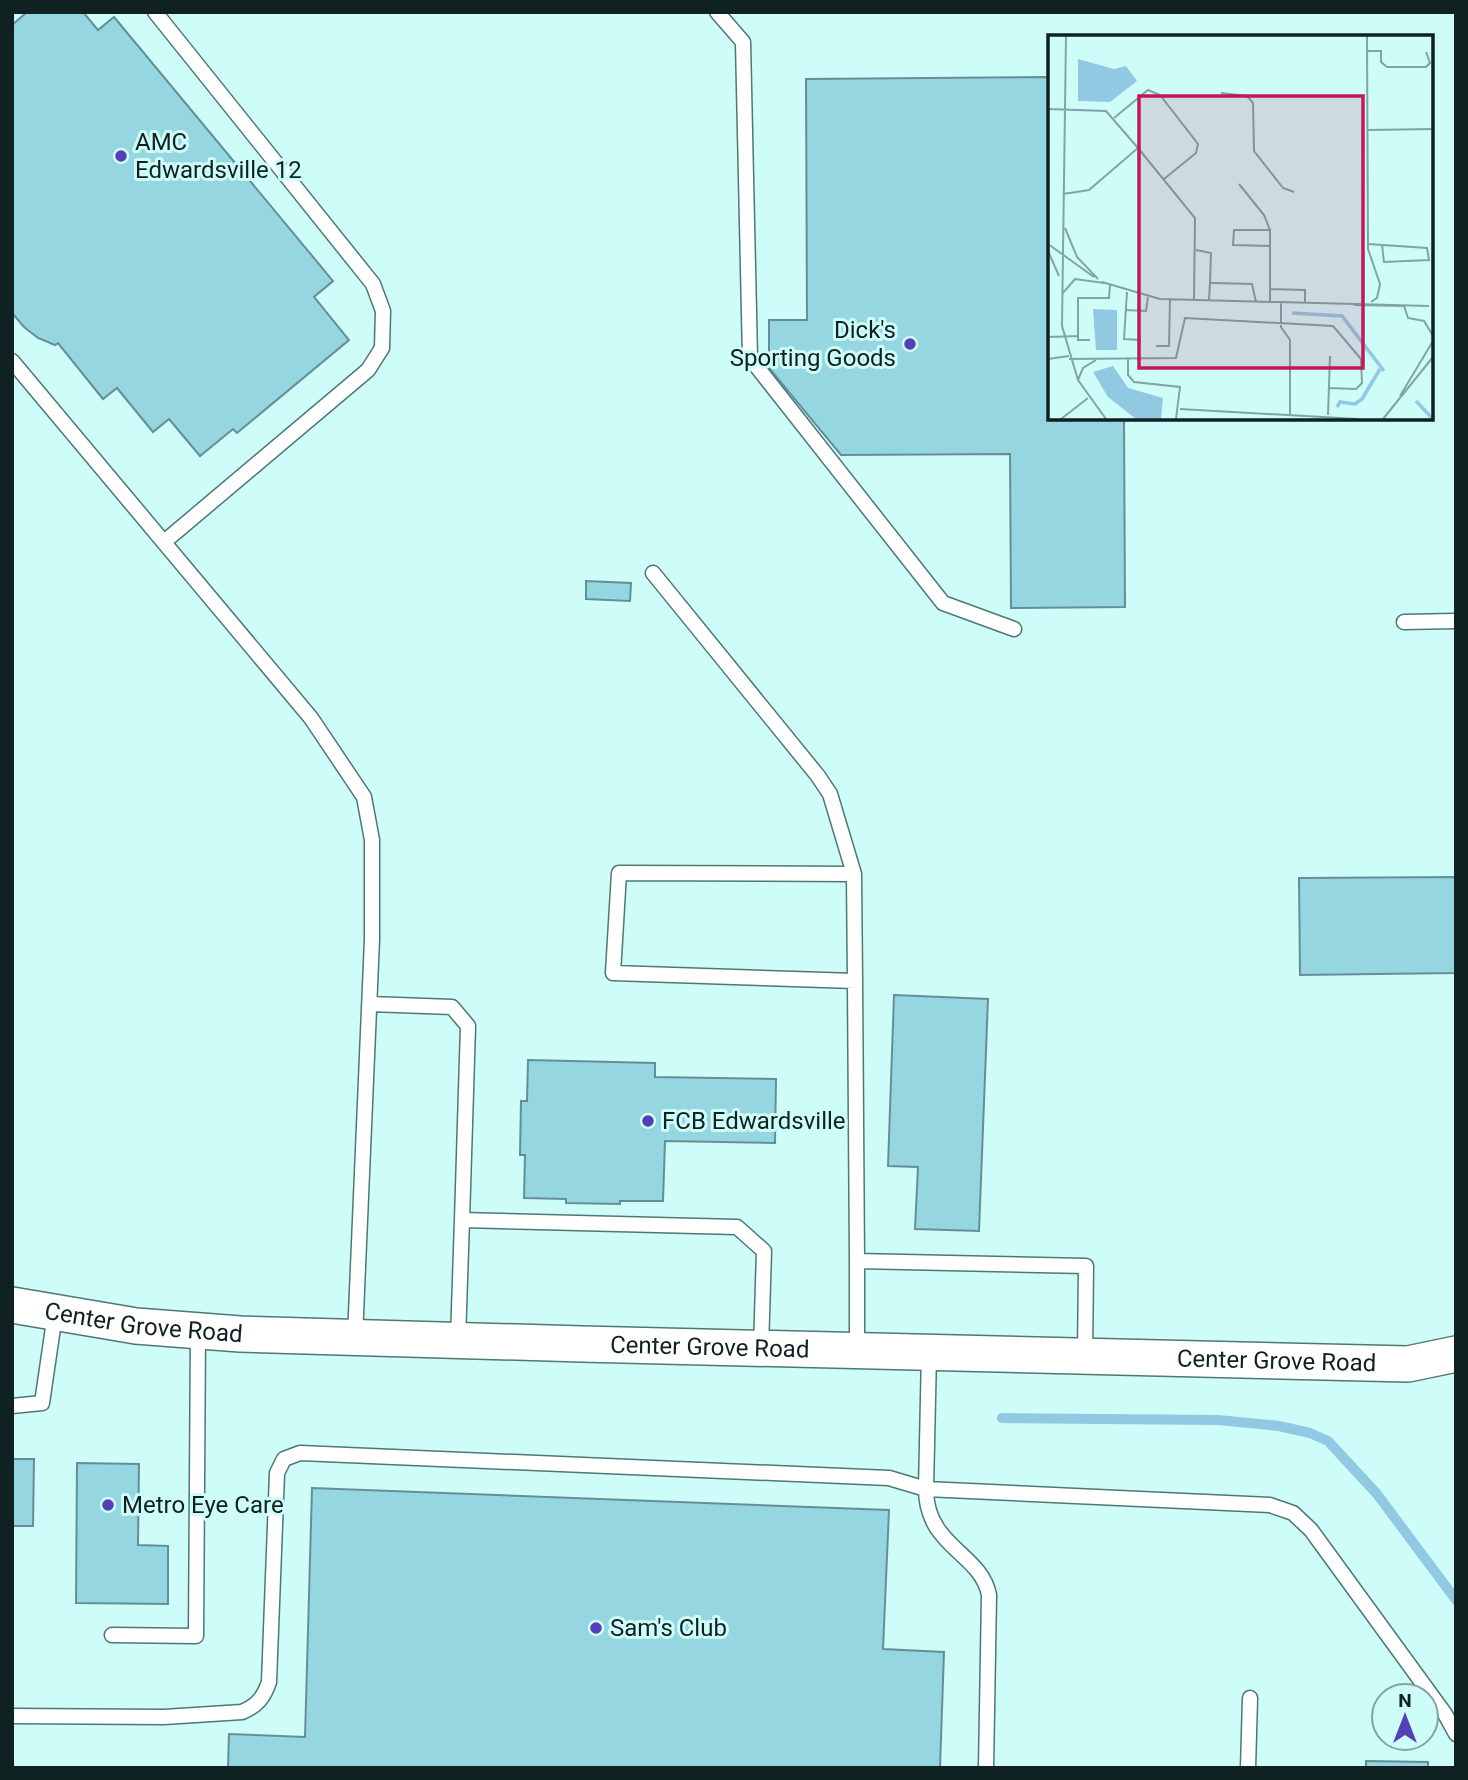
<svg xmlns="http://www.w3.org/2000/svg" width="1468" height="1780" font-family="Roboto,sans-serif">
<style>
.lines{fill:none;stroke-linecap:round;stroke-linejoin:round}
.stream{stroke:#92c9e2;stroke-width:10}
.building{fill:#96d6e1;stroke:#658f97;stroke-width:2}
.service-casing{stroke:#4d7875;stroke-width:17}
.tertiary-casing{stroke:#4d7875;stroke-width:38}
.service{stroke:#fff;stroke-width:14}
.tertiary{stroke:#fff;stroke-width:35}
.poi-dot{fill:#5240b7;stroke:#cefcf8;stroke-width:2.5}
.labels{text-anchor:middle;stroke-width:6;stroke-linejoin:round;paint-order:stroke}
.poi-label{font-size:24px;fill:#0f2120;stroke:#cefcf8;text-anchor:start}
.street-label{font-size:24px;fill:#0f2120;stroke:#cefcf8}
.inset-river{fill:none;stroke:#92c9e2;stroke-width:3.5}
.inset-road{fill:none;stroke:#82a4a2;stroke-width:2}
.view{fill:#c2185b;fill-opacity:0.15;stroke:#c2185b;stroke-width:3.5}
.inset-edge{fill:none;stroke:#0f2120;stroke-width:3.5}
</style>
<rect width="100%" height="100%" fill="#cefcf8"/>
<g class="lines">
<path class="stream" d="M1002 1418 1218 1420 1279 1426 1310 1433 1328 1441 1377 1494 1456 1600"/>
</g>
<path class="building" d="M27 12H83L98 30 114 17 333 281 314 297 349 340 237 433 233 429 200 456 169 419 153 432 117 388 103 399 58 343 55 345 38 338 24 327 12 313V25Z
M1050 77V418H1124L1125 607 1011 608 1010 454 841 455 769 368V320H807L806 79Z
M586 581 631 583 630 601 586 599Z
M1456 877V973L1300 975 1299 878Z
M894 995 988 999 979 1231 915 1229 918 1167 888 1166Z
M528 1060 655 1063V1077L776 1079 775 1143 665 1141 663 1201H620V1204L566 1203V1199L524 1198 525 1155H520L521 1101H527Z
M12 1459H34L33 1526H12Z
M77 1463 139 1464 138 1545 168 1546V1604L76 1603Z
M312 1488 889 1510 883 1649 944 1652 940 1768H228L229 1734 305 1737Z
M1366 1761 1428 1762V1768H1366Z"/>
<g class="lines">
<defs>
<path id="service" d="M155 12 373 284 383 311 382 348 368 370 164 542
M717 12 743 42 750 358 943 603 1014 629
M12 361 311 718 364 797 372 840V939L355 1337
M653 573 818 776 830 794 854 874
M1404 622 1456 621
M855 981 854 874 619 873 613 973 855 981 857 1261
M370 1004 452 1007 468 1026 462 1220
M458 1339 462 1220 737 1227 764 1251 761 1348
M857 1350V1261L1086 1266 1085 1356
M929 1353 926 1489C926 1547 981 1553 989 1595L986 1768
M12 1406 42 1403 55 1314
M112 1635 196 1636 198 1331
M12 1716 164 1717 242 1712C257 1706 264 1697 269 1682L277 1473 284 1459 300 1453 889 1478 926 1489 1270 1505 1293 1513 1311 1530 1445 1714 1456 1734
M1248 1768 1250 1698"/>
<g id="tertiary">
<path id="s1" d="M12 1305 136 1326 240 1334 582 1344 1408 1364 1456 1354"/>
</g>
</defs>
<use href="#service" class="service-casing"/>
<use href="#tertiary" class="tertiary-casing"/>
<use href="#service" class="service"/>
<use href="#tertiary" class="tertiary"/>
</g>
<g class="poi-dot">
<circle cx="121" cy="156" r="7"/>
<circle cx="910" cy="344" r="7"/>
<circle cx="648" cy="1121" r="7"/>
<circle cx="108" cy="1505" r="7"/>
<circle cx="596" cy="1628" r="7"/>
</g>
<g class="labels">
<g class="poi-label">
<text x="135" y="150">AMC<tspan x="135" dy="28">Edwardsville 12</tspan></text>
<text x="896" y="338" text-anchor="end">Dick's<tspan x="896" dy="28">Sporting Goods</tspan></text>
<text x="662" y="1129">FCB Edwardsville</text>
<text x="122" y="1513">Metro Eye Care</text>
<text x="610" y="1636">Sam's Club</text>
</g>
<g class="street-label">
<text dy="8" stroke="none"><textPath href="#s1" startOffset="133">Center Grove Road</textPath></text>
<text dy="8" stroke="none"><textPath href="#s1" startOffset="700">Center Grove Road</textPath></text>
<text dy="8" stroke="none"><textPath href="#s1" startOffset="1267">Center Grove Road</textPath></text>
</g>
</g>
<g transform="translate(1048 35)">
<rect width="385" height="385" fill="#cefcf8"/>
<path d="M30 24 66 34 78 31 89 46 62 67 30 66ZM45 274 69 275V315H48ZM65 331 80 353 115 363 113 384H88L60 362 45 337Z" fill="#92c9e2"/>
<path class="inset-river" d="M244 278 294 281 336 336M368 366 385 384M289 372 292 367 307 369 314 364 332 334"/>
<path class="inset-road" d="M18 1 14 291 30 345 58 384M319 1 320 214 332 249 329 263 323 267M319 16H333V27L339 32H378L382 28 378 17M173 58 199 61 205 68 206 116 235 153 246 157M0 74 58 76 90 113 41 155 15 159M66 83 100 55 112 60 150 109 148 118 116 144M320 95 385 94M90 113 147 183 146 265M191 149 216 180 222 195M17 193 29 222 50 244M0 209 46 242M320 209 379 213 381 225 336 227 334 210M222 211V195H186L185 210 222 211V254M148 215 163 218 162 248M0 216 11 241M54 247 112 264 381 271M79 257 76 304 93 305M14 259 27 244 56 248M161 266 162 248H167L204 249 208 267M222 268V254L257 255V269M233 268V292L242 305V380M306 270 356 271 360 283 376 286 385 301M78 275 98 276 100 262M0 302 30 301M42 305H30V263H61L62 250M108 311H121L122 264M80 323V340L86 347 132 352 128 384M0 324 21 321M21 324 128 323 137 283 285 291 313 324 314 348 308 354 281 353M30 345 35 333 48 325M352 361 385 306M132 374 310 384M280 380 282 321M13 384 40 363M335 384 385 322"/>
<path class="view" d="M91 61H315V333H91Z"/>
<rect width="385" height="385" class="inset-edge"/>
</g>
<rect width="1468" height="1780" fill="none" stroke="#0f2120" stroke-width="28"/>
<g transform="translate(1405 1717)"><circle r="33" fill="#cefcf8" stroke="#82a4a2" stroke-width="2"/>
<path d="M0-5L12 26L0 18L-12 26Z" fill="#5240b7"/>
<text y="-10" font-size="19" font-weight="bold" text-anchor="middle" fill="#0f2120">N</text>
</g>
</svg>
